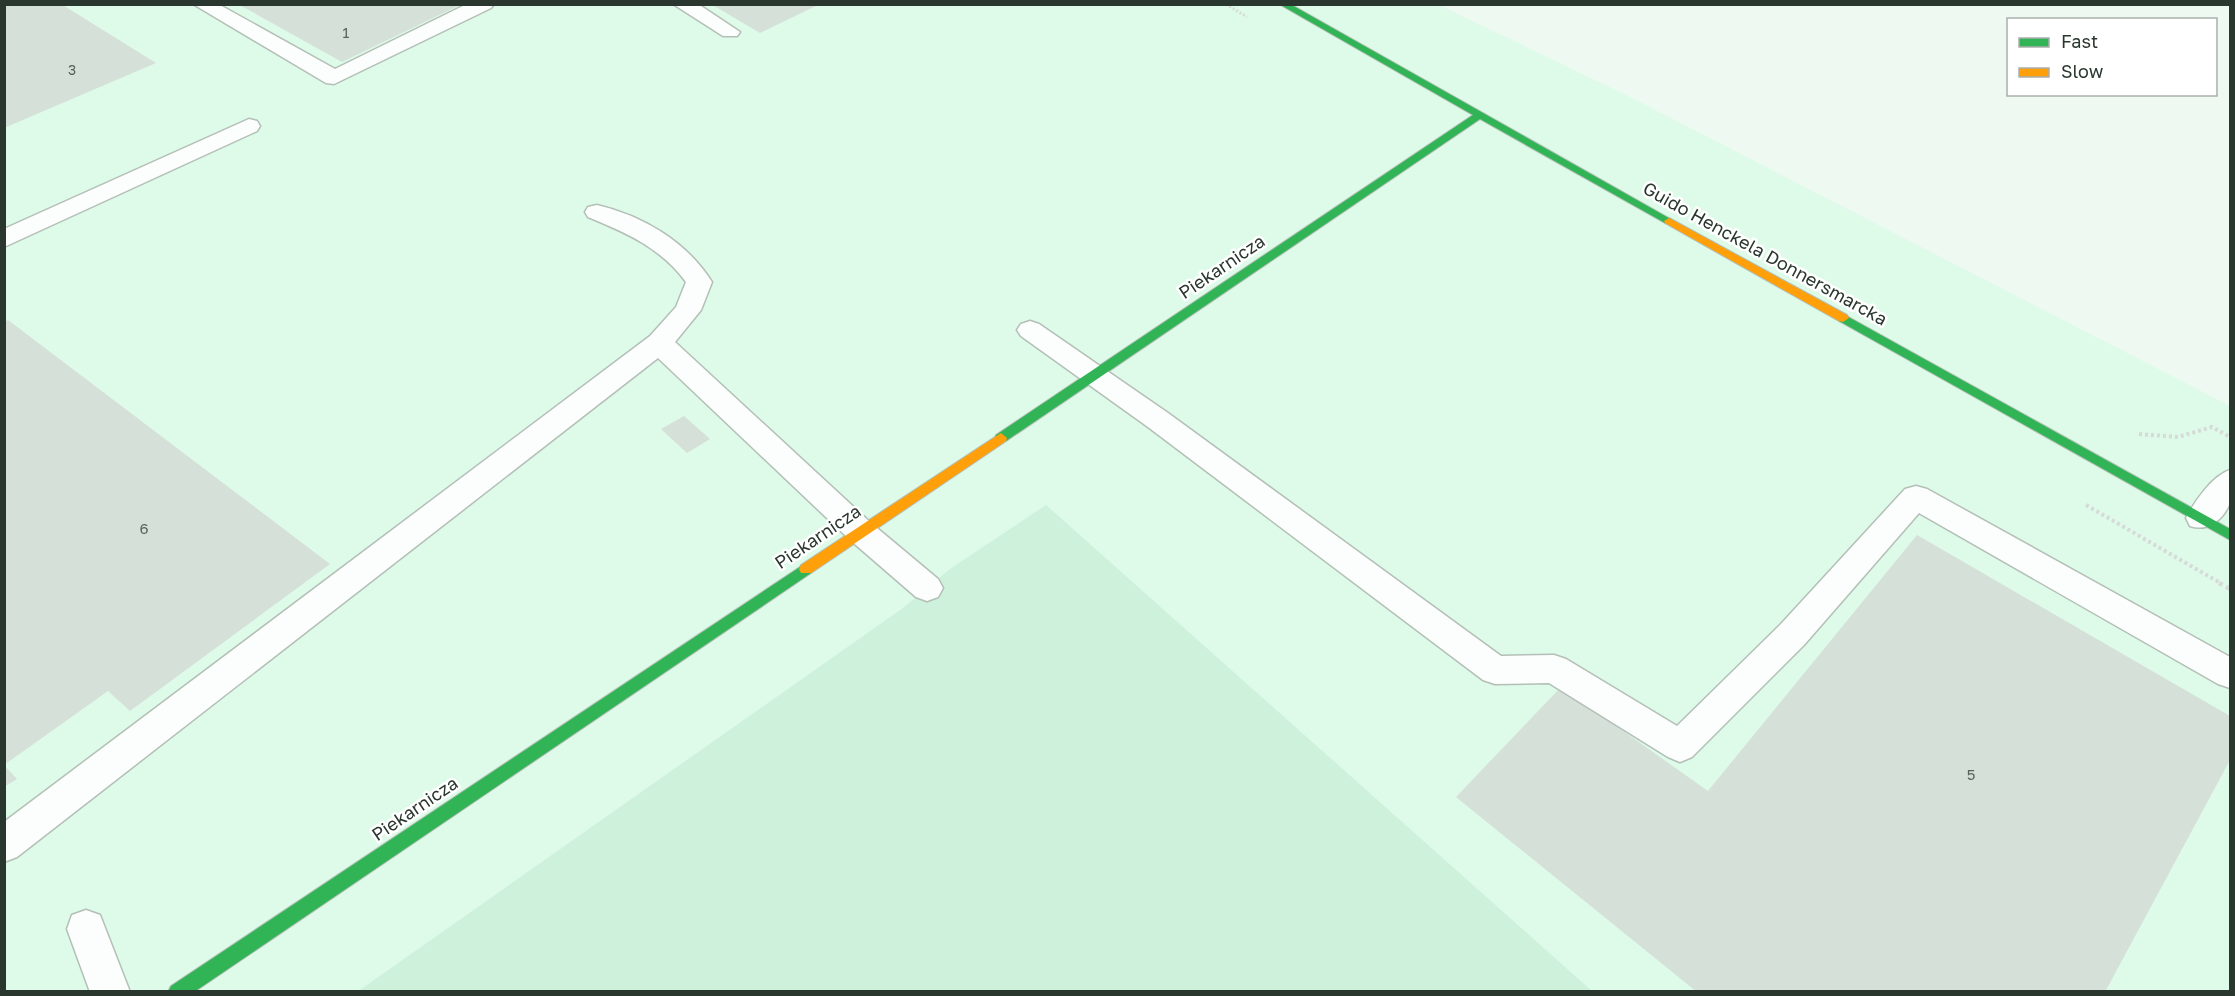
<svg xmlns="http://www.w3.org/2000/svg" width="2235" height="996" font-family="'Golos Text',sans-serif">
<style>
.built{fill:#defae8}
.green{fill:#cef1db}
.building{fill:#d5e0d9}
.lines{fill:none;stroke-linecap:round;stroke-linejoin:round}
.lane-casing{stroke:#b3bfb7;stroke-width:3}
.fast-casing{stroke:#b3bfb7;stroke-width:2}
.slow-casing{stroke:#b3bfb7;stroke-width:2}
.path-far2{stroke:#d6dad8;stroke-width:3;stroke-dasharray:2 2;stroke-linecap:butt}
.path-far1{stroke:#d6dad8;stroke-width:4;stroke-dasharray:3 3;stroke-linecap:butt}
.path{stroke:#d6dad8;stroke-width:4.5;stroke-dasharray:4 4;stroke-linecap:butt}
.lane{fill:#fcfefd;fill-rule:evenodd}
.fast{fill:#30b455;fill-rule:evenodd}
.slow{fill:#ff9f0a;fill-rule:evenodd}
.labels{text-anchor:middle;stroke-width:5;stroke-linejoin:round;paint-order:stroke}
.far-number-label{font-size:14px;fill:#58645c}
.number-label{font-size:15px;fill:#58645c}
.street-label{font-size:18px;fill:#2a372f;stroke:#fff}
</style>
<rect width="100%" height="100%" fill="#eef9f1"/>
<path class="built" d="M5 5H1439L1626 95 2230 406V991L5 992Z"/>
<path class="green" d="M1046 505 1592 991 357 992 903 608 950 569Z"/>
<path class="building" d="M4 4H61L156 63 4 128Z
M238 4H462L342 62Z
M711 4H820L760 33Z
M8 320 330 564 130 711 108 691 4 765V322Z
M684 416 710 439 687 453 661 429Z
M1917 535 2230 716V760L2105 992H1697L1456 797 1561 687 1708 791Z
M4 765 17 779 4 787Z"/>
<g class="lines">
<defs>
<path id="lane" d="M193 4H218L335 69 467 4H494L491 8 334 84 326 83Z
M673 4H698L740 32 737 36H723Z
M249 119 257 121 260 126 257 131 4 247V229Z
M597 205C643 216 686 241 712 282L701 310 675 342 871 523 938 579 943 588 938 597 927 601 916 597 849 539 658 358 17 857 4 862V822L650 336 676 307 686 282C661 248 627 233 588 217L585 212 588 207Z
M1030 321 1039 324 1168 413 1501 656 1554 655 1566 659 1677 726 1780 625 1905 489 1916 486 1927 489 2230 657V688L2218 684 1919 513 1804 645 1692 757 1680 762 1668 757 1549 683 1495 684 1483 680 1148 427 1021 336 1017 330 1021 324Z
M2230 470C2231 478 2233 495 2230 503 2223 520 2208 532 2190 526L2186 518C2195 501 2212 476 2230 470Z
M86 910 100 915 130 992H90L67 929 72 915Z"/>
<path id="fast" d="M1279 4H1290L1674 221 1669 224 1665 223 1480 119 1006 441H996L995 438 996 435 1473 115Z
M1843 314 2230 529V540L1839 321 1837 318Z
M806 563 811 565 813 569 811 573 194 992H168L171 986Z"/>
<path id="slow" d="M1669 218 1847 315 1849 318 1843 322 1839 321 1665 223 1664 221Z
M1001 433 1007 438 1006 441 811 573H801L799 569 801 565Z"/>
</defs>
<use href="#lane" class="lane-casing"/>
<use href="#fast" class="fast-casing"/>
<use href="#slow" class="slow-casing"/>
<path class="path-far2" d="M1226 4 1247 17"/>
<path class="path-far1" d="M2139 434 2178 437 2212 427 2230 437
M2086 505 2222 584"/>
<path class="path" d="M2219 583 2230 589"/>
<use href="#lane" class="lane"/>
<use href="#fast" class="fast"/>
<use href="#slow" class="slow"/>
</g>
<g class="labels">
<g class="far-number-label">
<text x="346" y="38">1</text>
<text x="72" y="75">3</text>
</g>
<g class="number-label">
<text x="144" y="534">6</text>
<text x="1971" y="780">5</text>
</g>
<g class="street-label">
<text transform="translate(1765 254) rotate(29)" y="6">Guido Henckela Donnersmarcka</text>
<text transform="translate(1222 267) rotate(-34)" y="6">Piekarnicza</text>
<text transform="translate(818 537) rotate(-34)" y="6">Piekarnicza</text>
<text transform="translate(415 809) rotate(-34)" y="6">Piekarnicza</text>
</g>
</g>
<rect width="2235" height="996" fill="none" stroke="#2a372f" stroke-width="12"/>
<rect x="2007" y="18" width="210" height="78" fill="#ffffff" stroke="#aaafac" stroke-width="1.5"/>
<rect x="2019" y="38" width="30" height="9" fill="#30b455" stroke="#aaafac" stroke-width="1.5"/>
<text x="2061" y="48" font-size="18" fill="#2a372f">Fast</text>
<rect x="2019" y="68" width="30" height="9" fill="#ff9f0a" stroke="#aaafac" stroke-width="1.5"/>
<text x="2061" y="78" font-size="18" fill="#2a372f">Slow</text>
</svg>
